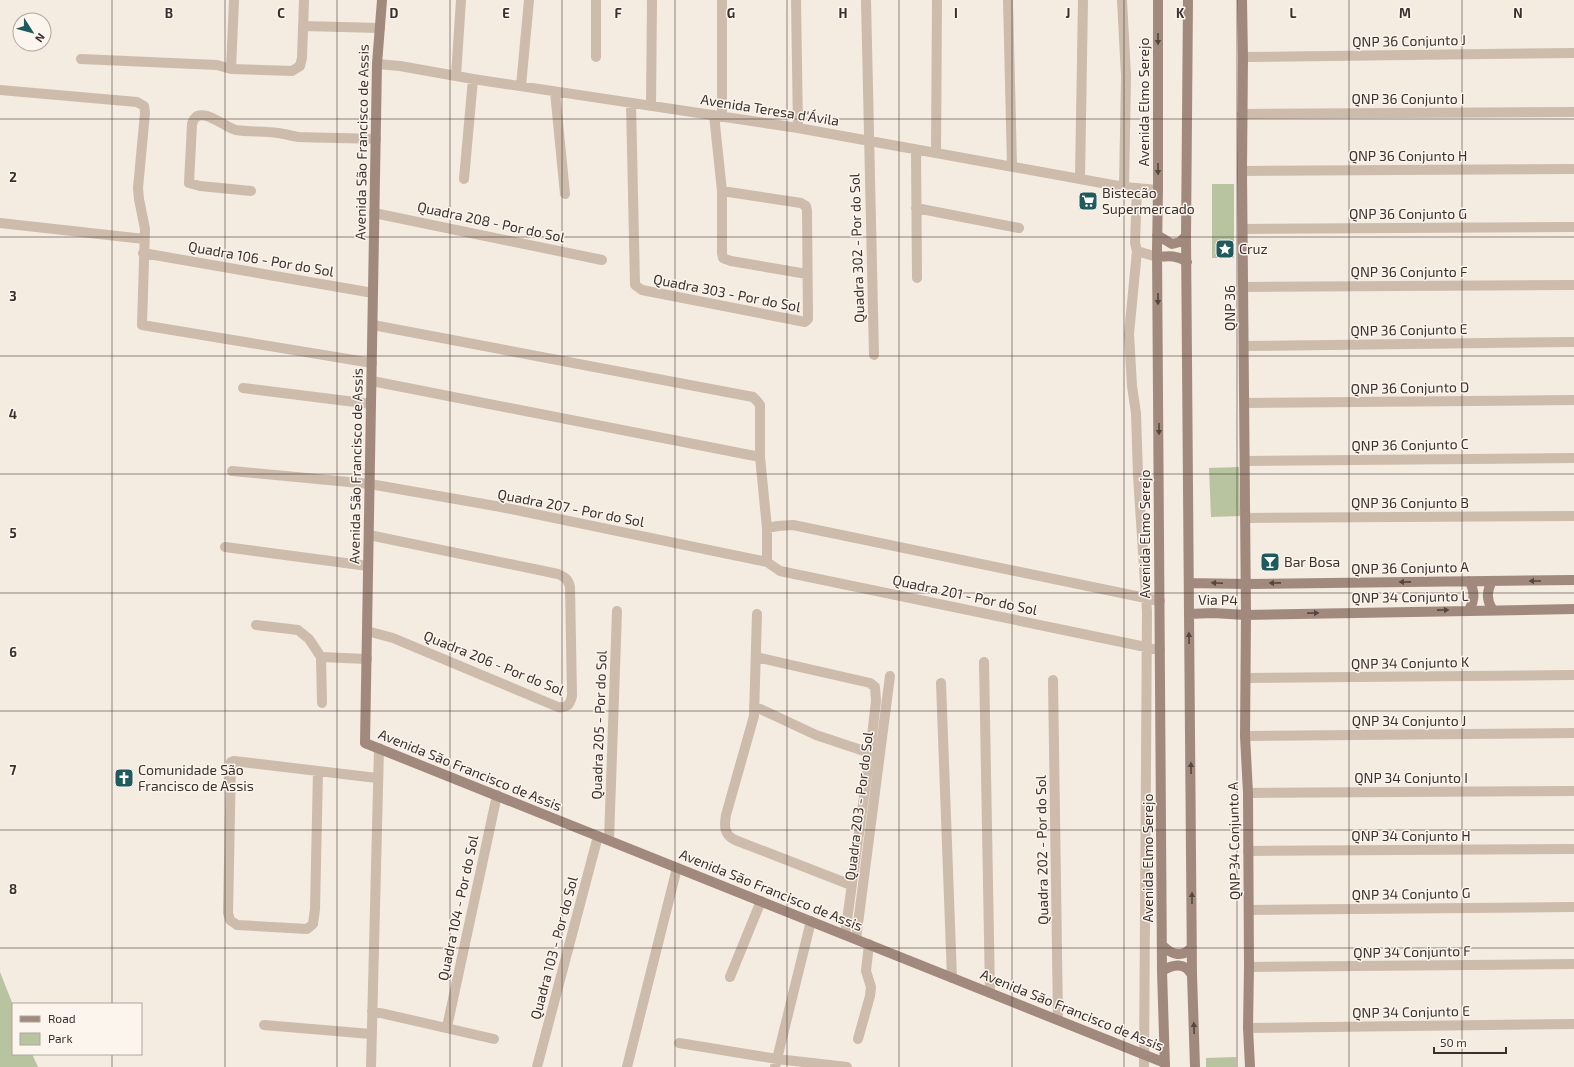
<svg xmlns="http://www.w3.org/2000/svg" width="1574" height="1067" font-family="'Exo 2',sans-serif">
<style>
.green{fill:#b8c4a0}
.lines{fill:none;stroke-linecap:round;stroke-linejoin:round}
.street{stroke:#cdbbac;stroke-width:10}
.secondary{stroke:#a18a7d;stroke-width:10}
.oneway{fill:#544640}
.grid{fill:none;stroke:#3b302b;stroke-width:1;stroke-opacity:0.55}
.labels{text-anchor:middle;stroke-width:3;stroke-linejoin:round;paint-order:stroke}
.street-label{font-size:14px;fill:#3b302b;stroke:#fbf5ee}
.poi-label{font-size:14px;fill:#3b302b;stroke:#fbf5ee;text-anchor:start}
.grid-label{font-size:13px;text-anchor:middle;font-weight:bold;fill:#3b302b;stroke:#fbf5ee;stroke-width:3;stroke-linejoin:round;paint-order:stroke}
</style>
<rect width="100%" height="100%" fill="#f4ebe1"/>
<path class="green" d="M1212 184H1234V258H1212Z
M1239 467 1240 516 1211 517 1209 468Z
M0 972 13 1005V1054H32L38 1067H0Z
M1236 1057V1067H1206V1058Z"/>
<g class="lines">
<path class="street" d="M596 0V57
M796 0 798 128
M866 0 874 355
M1008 0 1012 166
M1122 0 1126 76 1124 187
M303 26 380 28
M1243 57 1574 53
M81 59 217 65 231 69 292 71 300 66 302 58 304 0
M377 64 400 66 473 79 798 128 1124 187 1158 190
M231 69 234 0
M456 76 461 0
M521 86 529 0
M0 90 137 102 144 106 145 113 138 188 139 199 145 229 142 325 372 363
M555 92 565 194
M631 103 635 285 642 290 805 322 808 319 807 211 806 206 801 203 722 191
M651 106 652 0
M1242 114 1574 112
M714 115 722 191V253L723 258 731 261 807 274
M722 116V0
M916 150 917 278
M936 153 937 0
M1242 171 1574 169
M1080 178 1083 0
M464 179 473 79
M1137 188 1135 243 1137 251 1129 334 1132 386 1136 413 1138 476 1147 612 1144 1067
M251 191 200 186 189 183 192 124C198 102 225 128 236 130 250 132 264 131 278 133 285 134 292 136 299 137 325 138 350 138 376 139
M916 208 1019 228
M374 213 602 260
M0 223 144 239
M1243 229 1574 227
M1137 251 1157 257
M143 253 373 293
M1244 287 1574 285
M373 325 753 397 757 401 760 405V457L767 528V562
M1244 346 1574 342
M372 381 760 457
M243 388 371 404
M1245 403 1574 400
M1245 461 1574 458
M232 471 370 484 501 507 767 562 780 571 1160 650
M1246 518 1574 516
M767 528 778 526 793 525 1160 601
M225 547 368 566
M757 614 754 716 726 815C724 826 724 835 735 840L851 885
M256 625 298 630 309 639 321 657 367 659
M367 631 393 638 558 707C567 708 570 705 572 696L570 587C568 579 565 577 558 574L369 535
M321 657 322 703
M756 657 870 683 875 687 876 701 870 753 845 935
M984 662 990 993
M1246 678 1574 675
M1053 680 1058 1020
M941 683 952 978
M754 706 816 735 870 753
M1245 736 1574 733
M318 771 315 909 313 924 307 929 237 925 230 920 228 913 231 762 234 761 377 778
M1248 793 1574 791
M609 840 617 611
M1248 851 1574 849
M1249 910 1574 907
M856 939 890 676
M1249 967 1574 964
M730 977 761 901
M372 1011 494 1039
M264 1025 371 1034
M447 1027 497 795
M1248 1028 1574 1024
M858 1039 870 996 871 987 866 971 869 944
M679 1043 777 1059 847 1067
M371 1067 379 748
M537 1067 598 836
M627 1067 677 868
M775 1067 811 921"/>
<path class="secondary" d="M382 0 377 64 365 743 1165 1063
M1158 0V190L1157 250 1162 971 1165 1067
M1188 0 1186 236 1189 614 1192 975 1195 1067
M1242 0 1243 57 1242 171 1246 615 1245 736 1248 793 1249 967 1248 1028 1250 1067
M1157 235 1172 244 1180 242 1186 236
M1157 257C1169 256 1177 255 1187 262
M1189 583 1246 584 1574 580
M1492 609C1486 599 1487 591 1492 581
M1469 610C1475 599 1475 591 1469 581
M1189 614 1213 613 1246 615 1574 609
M1163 946C1172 955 1183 958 1192 947
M1162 971C1173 964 1185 962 1192 975"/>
</g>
<defs><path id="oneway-solid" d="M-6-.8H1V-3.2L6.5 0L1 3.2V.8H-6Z"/></defs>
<g class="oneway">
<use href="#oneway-solid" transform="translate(1158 39) rotate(90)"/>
<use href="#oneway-solid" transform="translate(1158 169) rotate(90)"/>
<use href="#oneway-solid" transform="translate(1158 299) rotate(90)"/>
<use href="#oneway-solid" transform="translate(1159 429) rotate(90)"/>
<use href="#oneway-solid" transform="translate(1535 581) rotate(180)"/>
<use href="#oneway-solid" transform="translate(1405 582) rotate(179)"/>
<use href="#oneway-solid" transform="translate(1217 583) rotate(-178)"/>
<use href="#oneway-solid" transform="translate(1275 583) rotate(179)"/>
<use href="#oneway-solid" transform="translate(1443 610) rotate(-1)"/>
<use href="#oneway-solid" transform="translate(1313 613) rotate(-1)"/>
<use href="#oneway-solid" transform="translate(1189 638) rotate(-91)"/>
<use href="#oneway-solid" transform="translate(1191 768) rotate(-91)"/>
<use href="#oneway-solid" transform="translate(1192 898) rotate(-90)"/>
<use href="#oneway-solid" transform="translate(1194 1028) rotate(-92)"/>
</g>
<path class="grid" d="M112 0V1004M225 0V1067M337 0V1067M450 0V1067M562 0V1067M675 0V1067M787 0V1067M899 0V1067M1012 0V1067M1124 0V1067M1237 0V1067M1349 0V1067M1462 0V1067M0 119H1574M0 237H1574M0 356H1574M0 474H1574M0 593H1574M0 711H1574M0 830H1574M0 948H1574M112 1054V1067"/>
<defs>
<symbol id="supermarket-square" viewBox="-11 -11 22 22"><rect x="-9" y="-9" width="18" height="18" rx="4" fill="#1f5a5e" stroke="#fbf5ee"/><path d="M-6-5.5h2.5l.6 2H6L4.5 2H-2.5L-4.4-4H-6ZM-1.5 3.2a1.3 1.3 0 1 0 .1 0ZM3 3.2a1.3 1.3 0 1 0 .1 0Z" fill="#fff"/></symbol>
<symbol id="sight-square" viewBox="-11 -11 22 22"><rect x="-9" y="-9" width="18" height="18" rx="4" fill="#1f5a5e" stroke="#fbf5ee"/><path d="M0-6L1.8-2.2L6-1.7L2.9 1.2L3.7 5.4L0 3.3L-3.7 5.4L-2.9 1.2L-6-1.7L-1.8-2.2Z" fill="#fff"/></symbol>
<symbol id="bar-square" viewBox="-11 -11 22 22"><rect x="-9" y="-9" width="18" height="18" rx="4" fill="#1f5a5e" stroke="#fbf5ee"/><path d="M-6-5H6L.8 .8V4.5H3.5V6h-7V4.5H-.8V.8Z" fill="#fff"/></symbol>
<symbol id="church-square" viewBox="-11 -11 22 22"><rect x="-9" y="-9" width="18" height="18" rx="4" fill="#1f5a5e" stroke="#fbf5ee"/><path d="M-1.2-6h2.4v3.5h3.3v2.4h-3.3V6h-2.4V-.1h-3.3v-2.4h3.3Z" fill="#fff"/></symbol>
</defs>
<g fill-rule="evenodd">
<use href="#supermarket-square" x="1077" y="190" width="22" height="22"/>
<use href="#sight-square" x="1214" y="238" width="22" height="22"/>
<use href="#bar-square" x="1259" y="551" width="22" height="22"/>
<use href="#church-square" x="113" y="767" width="22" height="22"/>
</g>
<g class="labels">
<g class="street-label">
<text transform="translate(1409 41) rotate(-1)" y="5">QNP 36 Conjunto J</text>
<text x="1408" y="104">QNP 36 Conjunto I</text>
<text transform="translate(1144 102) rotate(-90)" y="5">Avenida Elmo Serejo</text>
<text transform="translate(770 110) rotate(9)" y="5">Avenida Teresa d'Ávila</text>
<text transform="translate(362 142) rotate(-89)" y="5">Avenida São Francisco de Assis</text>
<text x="1408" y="161">QNP 36 Conjunto H</text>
<text x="1408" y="219">QNP 36 Conjunto G</text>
<text transform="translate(491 222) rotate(12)" y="5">Quadra 208 - Por do Sol</text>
<text transform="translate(857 248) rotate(-92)" y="5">Quadra 302 - Por do Sol</text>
<text transform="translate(261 259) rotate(10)" y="5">Quadra 106 - Por do Sol</text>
<text x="1409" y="277">QNP 36 Conjunto F</text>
<text transform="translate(727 293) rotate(11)" y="5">Quadra 303 - Por do Sol</text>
<text transform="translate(1230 308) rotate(-90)" y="5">QNP 36</text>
<text transform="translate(1409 330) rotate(-1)" y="5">QNP 36 Conjunto E</text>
<text transform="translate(1410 388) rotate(-1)" y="5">QNP 36 Conjunto D</text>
<text transform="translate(1410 445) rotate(-1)" y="5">QNP 36 Conjunto C</text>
<text transform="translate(356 466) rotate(-89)" y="5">Avenida São Francisco de Assis</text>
<text x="1410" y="508">QNP 36 Conjunto B</text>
<text transform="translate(571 508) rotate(11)" y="5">Quadra 207 - Por do Sol</text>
<text transform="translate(1145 534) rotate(-90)" y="5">Avenida Elmo Serejo</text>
<text transform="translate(1410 568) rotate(-1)" y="5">QNP 36 Conjunto A</text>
<text transform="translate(965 595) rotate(12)" y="5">Quadra 201 - Por do Sol</text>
<text transform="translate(1410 597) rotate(-1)" y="5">QNP 34 Conjunto L</text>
<text transform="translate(1218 600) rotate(1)" y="5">Via P4</text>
<text transform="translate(494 663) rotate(22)" y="5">Quadra 206 - Por do Sol</text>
<text transform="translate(1410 663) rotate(-1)" y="5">QNP 34 Conjunto K</text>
<text x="1409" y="726">QNP 34 Conjunto J</text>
<text transform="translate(599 725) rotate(-88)" y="5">Quadra 205 - Por do Sol</text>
<text transform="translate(470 770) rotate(22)" y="5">Avenida São Francisco de Assis</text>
<text x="1411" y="783">QNP 34 Conjunto I</text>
<text transform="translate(859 806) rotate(-83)" y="5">Quadra 203 - Por do Sol</text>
<text x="1411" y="841">QNP 34 Conjunto H</text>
<text transform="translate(1234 841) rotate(-91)" y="5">QNP 34 Conjunto A</text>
<text transform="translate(1042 850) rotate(-91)" y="5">Quadra 202 - Por do Sol</text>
<text transform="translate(1148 858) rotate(-90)" y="5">Avenida Elmo Serejo</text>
<text transform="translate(771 890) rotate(22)" y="5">Avenida São Francisco de Assis</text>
<text transform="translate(1411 894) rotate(-1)" y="5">QNP 34 Conjunto G</text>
<text transform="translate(458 908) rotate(-78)" y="5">Quadra 104 - Por do Sol</text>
<text transform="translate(554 948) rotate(-75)" y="5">Quadra 103 - Por do Sol</text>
<text transform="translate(1412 952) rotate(-1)" y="5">QNP 34 Conjunto F</text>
<text transform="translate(1072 1010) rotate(22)" y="5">Avenida São Francisco de Assis</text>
<text transform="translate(1411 1012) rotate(-1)" y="5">QNP 34 Conjunto E</text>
</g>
<g class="poi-label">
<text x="1102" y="198">Bistecão<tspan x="1102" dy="16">Supermercado</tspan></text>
<text x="1239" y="254">Cruz</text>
<text x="1284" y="567">Bar Bosa</text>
<text x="138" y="775">Comunidade São<tspan x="138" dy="16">Francisco de Assis</tspan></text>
</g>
</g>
<g class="grid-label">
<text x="169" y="18">B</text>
<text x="281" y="18">C</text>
<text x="394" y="18">D</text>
<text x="506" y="18">E</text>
<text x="618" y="18">F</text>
<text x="731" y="18">G</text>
<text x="843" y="18">H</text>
<text x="956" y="18">I</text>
<text x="1068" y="18">J</text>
<text x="1180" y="18">K</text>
<text x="1293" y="18">L</text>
<text x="1405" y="18">M</text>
<text x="1518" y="18">N</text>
<text x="13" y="182">2</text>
<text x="13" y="301">3</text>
<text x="13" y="419">4</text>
<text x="13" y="538">5</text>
<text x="13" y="657">6</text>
<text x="13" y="775">7</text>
<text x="13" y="894">8</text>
</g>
<rect x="12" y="1003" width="130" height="52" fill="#fbf5ee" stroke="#aea6a0"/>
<rect x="20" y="1016" width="20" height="6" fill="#a18a7d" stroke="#aea6a0"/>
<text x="48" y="1023" font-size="12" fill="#3b302b">Road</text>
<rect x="20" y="1033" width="20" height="12" fill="#b8c4a0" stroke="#aea6a0"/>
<text x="48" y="1043" font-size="12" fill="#3b302b">Park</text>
<g transform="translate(32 32) rotate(126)"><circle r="19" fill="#fbf5ee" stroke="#aea6a0"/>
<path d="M0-3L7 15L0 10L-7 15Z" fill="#1f5a5e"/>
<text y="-6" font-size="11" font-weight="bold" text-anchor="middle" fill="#3b302b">N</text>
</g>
<path d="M1434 1047v6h72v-6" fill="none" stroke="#3b302b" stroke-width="2"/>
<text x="1440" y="1047" font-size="12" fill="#3b302b" stroke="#fbf5ee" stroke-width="3" paint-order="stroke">50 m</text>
</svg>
